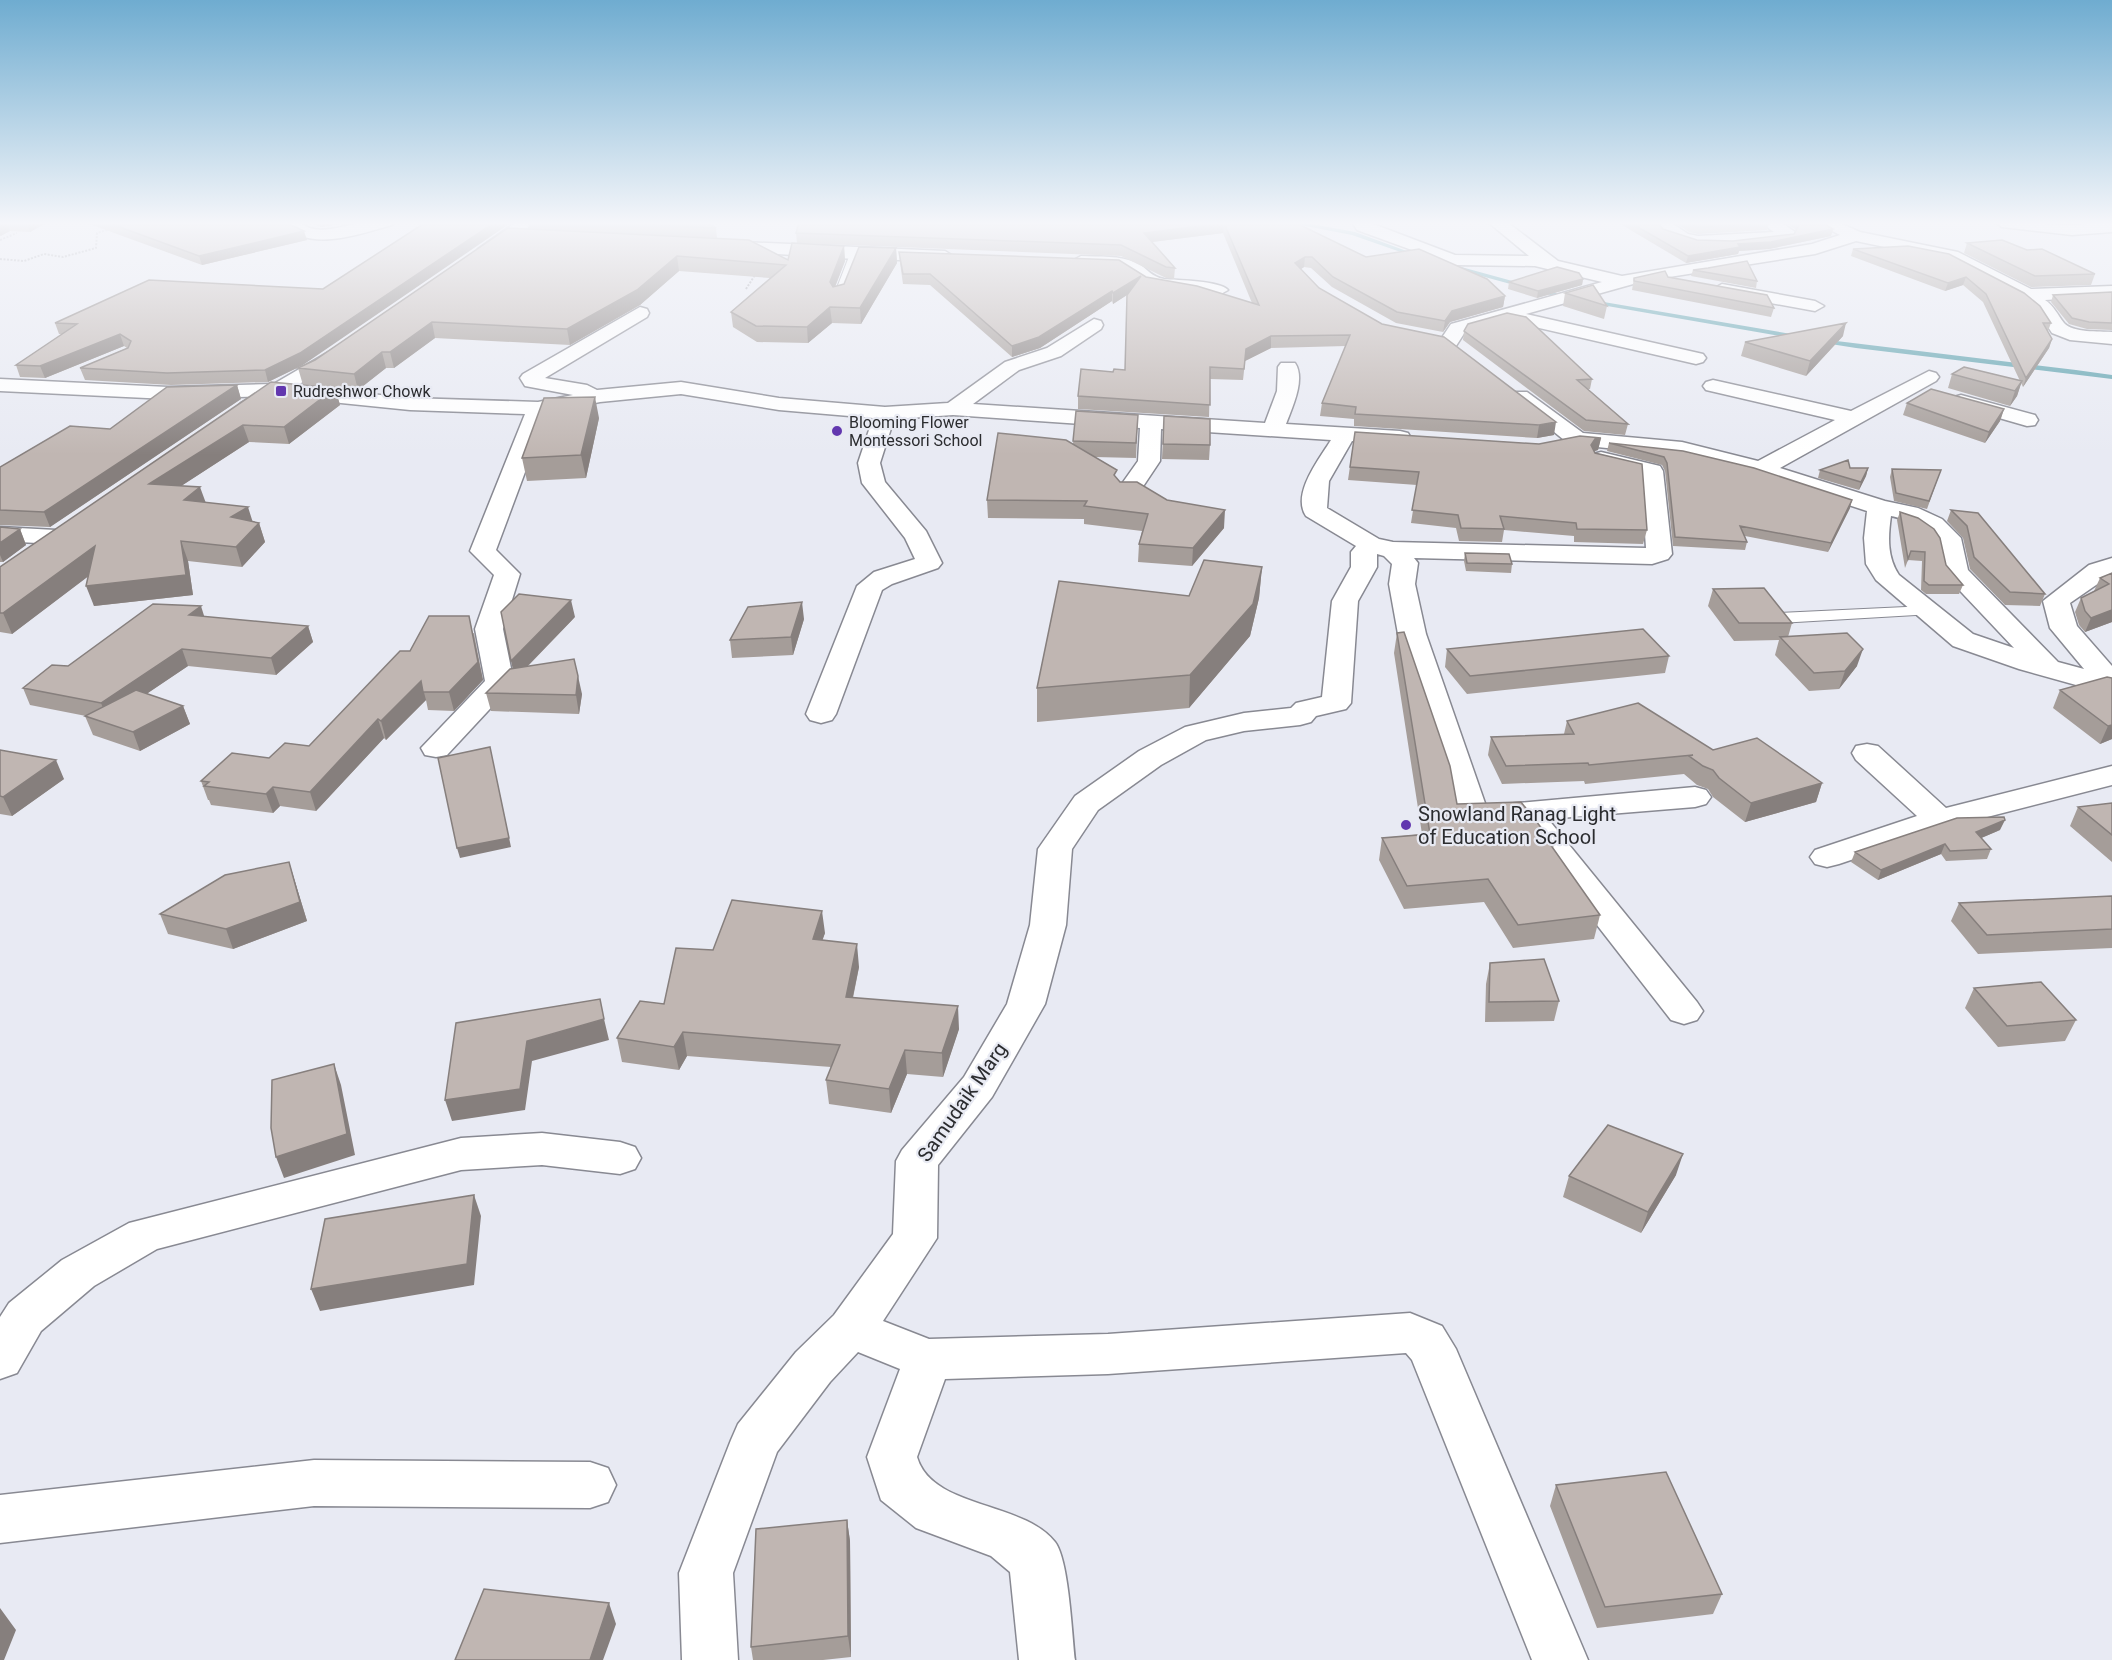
<svg xmlns="http://www.w3.org/2000/svg" width="2112" height="1660" font-family="Roboto,sans-serif">
<style>
.lines{fill:none;stroke-linecap:round;stroke-linejoin:round}
.stream{fill:#5a9fac;fill-rule:evenodd}
.service-casing{stroke:#888992;stroke-width:2}
.minor-casing{stroke:#888992;stroke-width:3}
.secondary-casing{stroke:#888992;stroke-width:3}
.path{stroke:#9fa0a7;stroke-width:2;stroke-dasharray:2 1.5;stroke-linecap:butt}
.service{fill:#fff;fill-rule:evenodd}
.minor{fill:#fff;fill-rule:evenodd}
.secondary{fill:#fff;fill-rule:evenodd}
.wall{fill:#a59d99}
.shaded-wall{fill:#867f7d}
.building{fill:#c0b6b2;stroke:#867f7d;stroke-width:1.5}
.poi-dot{fill:#6237af;stroke:#e8eaf3;stroke-width:2}
.labels{text-anchor:middle;stroke-width:4.5;stroke-linejoin:round;paint-order:stroke}
.far-poi-label{font-size:16px;fill:#2b2c2f;stroke:#e8eaf3;text-anchor:start}
.poi-label{font-size:20px;fill:#2b2c2f;stroke:#e8eaf3;text-anchor:start}
.street-label{font-size:20px;fill:#2b2c2f;stroke:#e8eaf3}
</style>
<rect width="100%" height="100%" fill="#e8eaf3"/>
<g class="lines">
<path class="stream" d="M1285 222H1301L1355 232 1420 256 1415 257 1352 235Z
M1454 265 1556 293 1557 294 1554 296 1452 268V266Z
M1592 300 1797 335 1800 337 1797 339 1590 303 1589 302Z
M1820 339 2076 370 2112 375V379L1856 348 1818 342 1816 341Z"/>
<defs>
<path id="service" d="M855 251 860 254 843 298 834 300 833 298 850 254Z
M1927 606 1935 611 1933 614 1779 623 1771 618 1779 613Z"/>
<path id="minor" d="M282 222H300C316 237 340 226 360 223 371 221 383 222 394 222L392 225C359 234 307 254 282 222Z
M1352 222H1368L1455 255 1529 256 1488 222H1507L1558 261 1622 276 1812 244 1840 235 1815 222H1837L1860 232 1958 252 2031 289 2112 286V296L2045 300C2054 306 2057 314 2064 323 2073 333 2099 331 2112 332V344L2070 340 2052 333 2039 313 2022 299 1947 260 1856 241 1815 254 1644 281 1526 314 1703 354 1706 358 1703 362 1696 364 1505 320 1465 332 1456 346 1449 348 1439 342 1451 324 1602 282 1535 266 1453 265 1357 230Z
M1650 222H1670L1688 234 1698 236 1774 232 1760 222H1781L1795 232 1790 239 1784 241C1743 243 1681 259 1650 222Z
M1994 222 2072 225 2112 222V232L2072 235 2002 227Z
M721 241 945 251 953 256 945 261 855 259 715 250 713 246Z
M1081 256C1099 257 1120 255 1137 263 1147 268 1151 277 1164 279 1177 280 1221 281 1228 290L1219 295 1156 288 1136 281 1127 271 1119 268 1075 265 1072 261Z
M1722 284 1815 301 1824 306 1815 311 1716 293 1713 289Z
M640 307 647 309 649 313 647 317 545 378 587 385 597 390 681 382 779 398 885 407 948 403 1005 362 1047 348 1094 319 1101 321 1103 325 1101 329 1061 356 1019 370 973 404 1265 423 1277 391 1278 367 1281 363H1295C1306 379 1292 408 1286 424L1400 431 1408 433 1411 438 1408 443 1352 441 1329 481 1327 508 1379 539 1393 542 1646 548 1641 475 1593 464 1590 459 1593 454 1601 452 1660 466 1663 471 1672 554 1668 559 1652 564 1414 558 1418 563 1415 584 1426 634 1486 806 1695 787 1706 790 1711 797 1706 804 1695 807 1548 819 1697 1002 1703 1011 1697 1020 1684 1024 1671 1020 1516 821C1497 826 1468 830 1456 812L1398 634 1389 584 1392 564 1384 556 1377 554V567L1358 601 1351 703 1346 709 1316 716 1311 722 1300 725 1244 731 1206 740 1161 765 1098 810 1072 849 1066 925 1045 1004 992 1097 938 1165 937 1238 883 1321 929 1339 1108 1334 1410 1313 1442 1326 1456 1349 1588 1660H1532L1412 1360 1406 1353 1108 1374 945 1379 917 1457C932 1509 1023 1501 1055 1542 1069 1560 1072 1635 1075 1660H1019L1010 1572 991 1556 916 1528 881 1500 867 1457 900 1369 858 1352 830 1382 777 1452 733 1573 738 1660H682L679 1573 731 1440 738 1424 796 1352 834 1315 893 1234 896 1161 902 1150 964 1077 1007 1004 1030 925 1038 849 1075 796 1139 751 1185 727 1244 713 1291 708 1296 703 1322 697 1332 601 1351 567V552L1356 546 1306 516C1291 494 1320 458 1331 440L1161 429 1160 461 1136 497H1120L1116 492 1138 461 1140 428 953 415 894 419 880 463 885 482 926 531 942 563 938 568 892 584 882 590 836 714 832 720 821 723 810 720 806 714 857 586 874 572 915 559 905 538 862 483 858 463 873 418 779 410 681 394 600 402 547 413 496 550 520 574 503 629 514 683 447 755 436 757 425 755 421 748 485 681 475 629 494 575 470 551 525 414 410 410 272 396 168 399 0 391V379L168 387 272 384 410 398 538 402 573 395 525 386 520 378 523 374Z
M1929 371 1936 373 1939 377 1936 381 1780 468 1885 501 1918 508 1942 519 1961 538 1968 570 2058 662 2084 669 2050 628 2043 601 2089 565 2112 558V574L2070 603 2077 626 2112 666V695L2019 669 1953 646 1876 580 1866 564 1864 538 1867 511 1753 474 1682 456 1569 444 1510 396 1513 392H1527L1583 433 1682 442 1758 461 1835 420 1706 390 1703 386 1706 382 1713 380 1851 411ZM1891 516C1905 519 1929 527 1937 541 1943 552 1939 566 1947 577L2014 648 1973 634 1899 575C1887 557 1888 537 1891 516Z
M1961 395 2035 415 2038 420 2035 425 2027 426 1954 405 1951 401 1954 397Z
M0 527 56 530 65 532 68 537 65 542 56 544 0 541Z
M1867 744 1878 746 1946 808 2112 766V785L1952 826 1839 864 1827 867 1815 864 1810 857 1815 850 1917 816 1856 760 1852 753 1856 746Z
M542 1133 620 1142 635 1147 641 1158 635 1169 620 1174 542 1165 461 1170 157 1249 94 1286 41 1331 17 1373 0 1379V1317L9 1303 62 1260 129 1223 461 1138Z
M314 1460 590 1462 608 1468 616 1485 608 1502 590 1508 314 1506 0 1543V1495Z"/>
<path id="secondary" d="M516 222H535L490 257H478L476 253 478 249Z
M337 347 344 349 347 353 344 357 255 411H241L237 407 241 403Z"/>
</defs>
<use href="#service" class="service-casing"/>
<use href="#minor" class="minor-casing"/>
<use href="#secondary" class="secondary-casing"/>
<path class="path" d="M0 240 17 233
M0 259 24 261 44 254 63 257 96 248 97 233 110 229
M746 289 755 275"/>
<use href="#service" class="service"/>
<use href="#minor" class="minor"/>
<use href="#secondary" class="secondary"/>
</g>
<path class="wall" d="M0 222H48L30 232 10 231 1 236Z
M84 222H287L307 240 202 265Z
M307 222H350L321 227Z
M528 222H705L716 228 717 238 609 233 788 260 844 246 845 261 835 287 844 284 896 248 897 263 861 324 832 323 808 343 757 342 733 327 731 312 770 278 679 271 640 305 570 345 435 338 394 368H386L358 390 335 388 340 405 289 444 249 442 181 486 205 502 252 521 259 523 265 542 242 567 188 561 193 595 94 606 88 576 12 634 0 632V567L303 385 298 368 315 360 529 229Z
M799 222H1294L1366 257 1505 296 1503 307 1450 322 1443 332 1396 323 1332 287 1311 268 1304 267 1301 269 1319 288 1554 435 1537 438 1354 426V419L1320 416 1322 403 1346 346 1271 348 1245 361 1243 380 1210 379 1209 417 1078 409V396L1113 372 1125 370 1127 295 1113 304 1112 301 1040 348 1012 357 930 285 903 284 900 263 899 252 1146 277 1252 303 1223 233 1152 242 1175 268 1174 279 1166 278 1121 256 797 243 796 233Z
M1617 222H1657L1663 229 1697 240 1733 241 1794 234 1796 230 1785 222H1821L1833 229 1831 236 1769 249 1739 251 1738 254 1686 263Z
M1674 222H1768L1769 223 1767 230 1698 234 1689 232Z
M1967 243 2095 274 2091 285 2031 287 1964 253Z
M1908 246 2051 323 2048 331H2047L2052 339 2049 348 2023 387 2021 383 2017 396 2010 406 1948 388 1952 374 2020 381 1983 302 1963 285 1945 291 1851 256 1853 249Z
M1693 270 1757 281 1756 288 1691 276Z
M1668 277 1774 308 1771 317 1632 290 1634 278Z
M1583 279 1582 285 1537 298 1508 289 1509 282Z
M149 280 303 365 268 382 171 385 85 380 80 368 127 348 124 346 45 378 20 377 16 365 62 334H59L55 323Z
M2112 292V330L2087 329 2069 324 2051 302 2053 295Z
M1565 293 1607 306 1604 319 1563 306Z
M1464 331 1592 379 1590 389H1588L1628 424 1625 435 1584 431 1463 340Z
M1843 336 1806 376 1741 356 1745 342Z
M237 385 241 399 50 527 0 525V467Z
M1907 403 2004 409 2000 421 1985 443 1903 415Z
M1076 411 1138 415 1136 458 1095 457 1120 482 1167 500 1224 528 1192 566 1138 562 1139 544 1142 531 1084 524V519L988 518 987 500 1073 444Z
M1164 416 1210 445 1209 460 1162 459Z
M599 418 586 478 527 481 522 458Z
M1355 432 1539 444 1601 438 1598 450 1594 451 1647 530 1643 544 1574 542V536L1504 530 1502 542 1459 541 1456 528 1411 523 1417 485 1348 480Z
M1609 443 1683 451 1850 508 1828 552 1745 536 1747 542 1745 550 1673 546 1665 471 1662 465 1607 451Z
M1868 468 1866 476 1859 490 1818 478 1820 470Z
M1892 469 1941 470 1927 509 1894 501 1890 477Z
M1951 510 2045 594 2040 606 2005 605 1970 569 1963 538 1947 521Z
M1900 512 1963 585 1959 594H1926L1921 590 1922 561 1908 560 1905 568 1897 520Z
M0 527 20 529 26 545 3 562H0Z
M1465 553 1512 564 1511 573 1466 571 1464 561Z
M1262 567 1259 598 1250 636 1189 708 1037 722V688L1189 596Z
M2112 573V622L2085 632 2079 625 2075 612 2081 598 2094 591 2100 578Z
M1713 589 1792 623 1788 637 1857 666 1839 689 1809 691 1775 655 1779 640 1734 641 1708 606Z
M205 617 308 626 313 642 276 675 188 666 146 694 183 706 190 724 140 751 93 735 85 716H86L30 705 23 688 68 666Z
M575 617 528 666 582 694 579 714 491 711 486 693 513 668Z
M804 619 793 655 732 658 730 640Z
M474 633 483 680 454 711 428 710 426 700 386 740 384 738 316 811 280 806 273 813 211 805 209 800H208L201 781 269 758 309 746 410 651Z
M1397 633 1457 804 1554 844 1553 848 1600 915 1594 939 1513 948 1484 902 1404 909 1379 860 1382 838 1422 834 1394 653Z
M1447 649 1669 656 1665 673 1467 694 1445 667Z
M2112 678V739L2100 744 2053 708 2060 690Z
M1567 721 1713 750 1822 783 1816 802 1745 822 1713 797 1708 789 1697 785 1684 774 1585 784 1584 781 1502 784 1488 755 1491 737 1564 734Z
M0 750 64 779 12 816 0 814Z
M2112 803V862L2070 826 2078 807Z
M2000 830 1981 838 1991 849 1987 859 1946 861 1941 854 1878 880 1851 862 1855 852Z
M289 862 307 921 233 949 168 934 160 914Z
M2112 896V948L1978 954 1951 921 1959 903Z
M825 933 822 940 859 967 853 998 959 1029 943 1077 907 1074 891 1113 829 1104 826 1080 831 1067 687 1056 679 1070 622 1062 617 1038 664 1004 713 950Z
M1490 963 1559 1001 1554 1021 1485 1022 1486 984Z
M1974 988 2076 1020 2065 1041 1998 1047 1965 1008Z
M1676 1175 1641 1233 1563 1197 1569 1176Z
M1556 1485 1722 1594 1713 1614 1597 1628 1550 1506Z
M847 1520 850 1541 851 1657 823 1660H753L751 1647Z"/>
<path class="shaded-wall" d="M7 222 10 231 0 236V226Z
M27 222H48L30 232Z
M319 222H350L321 227Z
M495 222H512L303 365 268 382 265 370Z
M1224 223 1223 233 1144 243V233Z
M1833 229 1831 236 1769 249 1739 251 1738 254 1686 263 1688 256 1738 244Z
M304 231 307 240 202 265 199 256Z
M844 246 845 261 831 297 830 282Z
M896 248 897 263 861 324 860 308Z
M677 256 679 271 640 305 570 345 567 329Z
M1305 257 1304 267 1294 274 1295 263Z
M1141 276V286L1113 304V293Z
M1966 277 1963 285 1945 291 1948 283Z
M1583 279 1582 285 1537 298 1538 291Z
M1112 291V301L1040 348 1012 357V346Z
M1505 296 1503 307 1450 322 1443 332 1445 321 1452 311Z
M830 307 832 323 808 343 807 327Z
M432 322 435 338 394 368 390 352Z
M1846 323 1843 336 1806 376 1810 361Z
M120 334 124 346 45 378 40 366Z
M1271 336V348L1245 361 1243 380 1246 349Z
M2052 339 2049 348 2023 387 2026 378Z
M382 352 386 368 358 390 354 374Z
M2022 381 2017 396 2010 406 2015 391Z
M237 385 241 399 50 527 44 512Z
M335 388 340 405 289 444 284 427Z
M595 397 599 418 586 478 581 455Z
M2004 409 2000 421 1985 443 1989 432Z
M1556 422 1554 435 1537 438 1539 425Z
M243 425 249 442 155 503 149 484Z
M1601 438 1598 450 1592 452 1591 445 1595 439Z
M1868 468 1866 476 1859 490 1861 482Z
M200 487 207 506 184 500Z
M1852 500 1850 508 1828 552 1831 543Z
M248 507 254 526 231 517Z
M1225 510 1224 528 1192 566 1193 548Z
M259 523 265 542 242 567 236 547Z
M20 529 26 545 3 562 0 555V543Z
M181 541 188 561 193 595 94 606 86 586Z
M95 546 102 566 12 634 3 613Z
M1262 567 1259 598 1250 636 1189 708 1190 675Z
M571 600 575 617 515 679 511 661Z
M802 602 804 619 793 655 791 637Z
M201 606 206 622 189 615Z
M2112 610V622L2085 632 2091 618Z
M469 616 483 680 454 711 449 692Z
M308 626 313 642 276 675 271 658Z
M182 649 188 666 108 720 101 703Z
M1863 649 1857 666 1839 689 1845 671Z
M578 676 582 694 579 714 576 695Z
M421 681 426 700 386 740 381 721Z
M183 706 190 724 140 751 133 732Z
M378 719 384 738 316 811 310 792Z
M2112 725V739L2100 744 2108 726Z
M490 747 511 847 460 858 457 848Z
M56 760 64 779 12 816 3 797Z
M1822 783 1816 802 1745 822 1751 803Z
M273 787 280 806 273 813 266 794Z
M2005 820 2000 830 1972 842 1976 832Z
M1945 844 1941 854 1878 880 1881 870Z
M289 862 307 921 233 949 226 929Z
M822 911 825 933 815 962 813 939Z
M857 944 859 967 848 1020 846 997Z
M958 1006 959 1029 943 1077 942 1053Z
M604 1019 609 1040 532 1061 525 1110 452 1121 445 1100 527 1041Z
M683 1032 687 1056 679 1070 674 1047Z
M905 1050 907 1074 891 1113 889 1089Z
M334 1064 341 1085 355 1155 284 1178 276 1157Z
M1683 1154 1676 1175 1641 1233 1648 1212Z
M474 1195 481 1216 474 1285 320 1311 311 1289Z
M847 1520 850 1541 851 1657 848 1636Z
M609 1603 616 1624 603 1660H590Z
M0 1608 16 1630 4 1660H0Z"/>
<path class="building" d="M0 222H7L0 226Z
M106 222H287L289 224 304 231 199 256Z
M426 222H495L300 353 265 370 167 373 80 368 128 348 131 341 120 334 40 366 16 365 77 324 55 323 149 280 323 289Z
M599 222H705L716 228Z
M799 222H1294L1366 257 1419 249 1487 279 1505 296 1452 311 1445 321 1397 312 1333 277 1312 257H1305L1295 263 1319 288 1382 324 1444 337 1556 422 1539 425 1355 414 1356 407 1322 403 1350 335 1271 336 1246 349 1244 369 1210 367V405L1078 396 1081 369 1113 372 1114 369 1125 370 1127 295 1141 276 1113 293 1112 291 1039 337 1012 346 930 274H903L899 252 1119 260 1146 277 1197 286 1259 305 1224 223 1144 233 1175 268 1166 267 1121 245 796 233Z
M1629 222H1657L1663 229 1697 240 1733 241 1794 234 1799 225 1796 222H1821L1833 229 1771 242 1738 244 1740 247 1688 256Z
M1686 222H1768L1769 223 1700 227 1690 225Z
M508 228 749 240 788 260 792 243 844 246 830 282 833 287 844 284 859 247 896 248 860 308 830 307 807 327 756 326 731 312 786 265 677 256 637 290 567 329 432 322 390 352H382L354 374 298 368 315 360Z
M2002 240 2027 250 2042 249 2095 274 2035 276 1967 243Z
M1908 246 1949 254 2024 293 2040 306 2051 323H2043L2052 339 2026 378 1986 294 1966 277 1948 283 1853 249Z
M1747 261 1757 281 1693 270 1708 268Z
M1557 267 1579 273 1583 279 1538 291 1509 282Z
M1665 271 1668 277 1767 295 1774 308 1634 281V278Z
M1593 285 1607 306 1565 293Z
M2112 292V323L2089 322 2072 318 2053 295Z
M1507 313 1526 317 1592 379 1577 380 1628 424 1586 420 1464 331 1468 324Z
M1846 323 1810 361 1745 342Z
M1964 367 2022 381 2015 391 1952 374Z
M271 382 335 388 284 427 243 425 149 484 200 487 184 500 248 507 231 517 259 523 236 547 181 541 186 575 86 586 95 546 3 613H0V567Z
M237 385 44 512 0 510V467L70 426 110 429 167 387Z
M1931 389 2004 409 1989 432 1907 403Z
M595 397 581 455 522 458 544 398Z
M1076 411 1138 415 1136 443 1073 441Z
M1164 416 1210 419V445L1163 444Z
M1355 432 1539 444 1580 436 1601 438 1595 439 1591 445 1595 453 1642 464 1647 530 1577 529 1576 523 1500 516 1504 529 1461 528 1458 515 1412 510 1419 472 1350 467Z
M998 433 1066 440 1117 470 1114 475 1120 482H1137L1167 500 1225 510 1193 548 1139 544 1148 514 1084 506 1087 501 987 500Z
M1609 443 1683 451 1754 468 1852 500 1831 543 1740 526 1747 542 1675 537 1667 463 1664 457Z
M1848 460 1850 468H1868L1861 482 1820 470Z
M1892 469 1941 470 1929 501 1896 493Z
M1951 510 1978 513 2045 594 2010 592 1974 557 1967 526Z
M1900 512 1918 518 1934 529 1940 538 1946 565 1963 585H1929L1924 581 1925 552 1911 551 1908 559Z
M0 527 20 529 0 543Z
M1465 553 1509 554 1512 564 1467 563Z
M1204 560 1262 567 1253 604 1190 675 1037 688 1059 581 1189 596Z
M2112 573V610L2091 618 2085 611 2081 598 2109 584 2100 578Z
M1764 588 1792 623H1739L1713 589Z
M519 594 571 600 511 661 501 612Z
M802 602 791 637 730 640 748 607Z
M153 604 201 606 189 615 308 626 271 658 182 649 101 703 23 688 52 665 68 666Z
M429 616H469L478 662 449 692H423L421 681 381 721 378 719 310 792 273 787 266 794 204 786 209 782 201 781 232 753 269 758 285 743 309 746 400 651H410Z
M1643 629 1669 656 1470 676 1447 649Z
M1404 632 1450 766 1457 804 1521 802 1554 844H1550L1600 915 1518 925 1488 879 1407 886 1382 838 1430 834 1397 633Z
M1847 633 1863 649 1845 671 1814 673 1780 637Z
M574 659 578 676 576 695 486 693 510 669Z
M2107 677 2112 678V725L2108 726 2060 690Z
M136 690 183 706 133 732 85 716Z
M1638 703 1713 750 1757 738 1822 783 1751 803 1719 778 1713 770 1703 766 1689 756 1693 755 1589 765 1588 763 1506 766 1491 737 1574 734 1567 721Z
M490 747 509 838 457 848 438 758Z
M0 750 56 760 3 797 0 796Z
M2112 803V835L2078 807Z
M2004 817 2005 820 1976 832 1991 849 1950 851 1945 844 1881 870 1855 852 1957 818Z
M289 862 300 902 226 929 160 914 225 875Z
M2112 896V929L1987 935 1959 903Z
M732 900 822 911 813 939 857 944 846 997 958 1006 942 1053 905 1050 889 1089 826 1080 840 1045 683 1032 674 1047 617 1038 640 1001 664 1004 676 948 713 950Z
M1544 959 1559 1001 1489 1002 1490 963Z
M2041 982 2076 1020 2007 1026 1974 988Z
M600 999 604 1019 527 1041 520 1089 445 1100 456 1023Z
M334 1064 347 1134 276 1157 271 1128 272 1080Z
M1608 1125 1683 1154 1648 1212 1569 1176Z
M474 1195 467 1264 311 1289 325 1219Z
M1666 1472 1722 1594 1605 1607 1556 1485Z
M847 1520 848 1636 751 1647 756 1529Z
M484 1589 609 1603 590 1660H455Z"/>
<linearGradient id="sky" x2="0" y2="1"><stop stop-color="#6facd0"/><stop offset="0.49" stop-color="#f5f6fa"/><stop offset="1" stop-color="#f5f6fa" stop-opacity="0"/></linearGradient>
<rect width="2112" height="455" fill="url(#sky)"/>
<g class="poi-dot">
<rect x="275" y="385" width="12" height="12" rx="3"/>
<circle cx="837" cy="431" r="6"/>
<circle cx="1406" cy="825" r="6"/>
</g>
<g class="labels">
<g class="far-poi-label">
<text x="293" y="397">Rudreshwor Chowk</text>
<text x="849" y="428">Blooming Flower<tspan x="849" dy="18">Montessori School</tspan></text>
</g>
<g class="poi-label">
<text x="1418" y="821">Snowland Ranag Light<tspan x="1418" dy="23">of Education School</tspan></text>
</g>
<g class="street-label">
<text transform="translate(962 1102) rotate(-55)" y="7">Samudaik Marg</text>
</g>
</g>
</svg>
